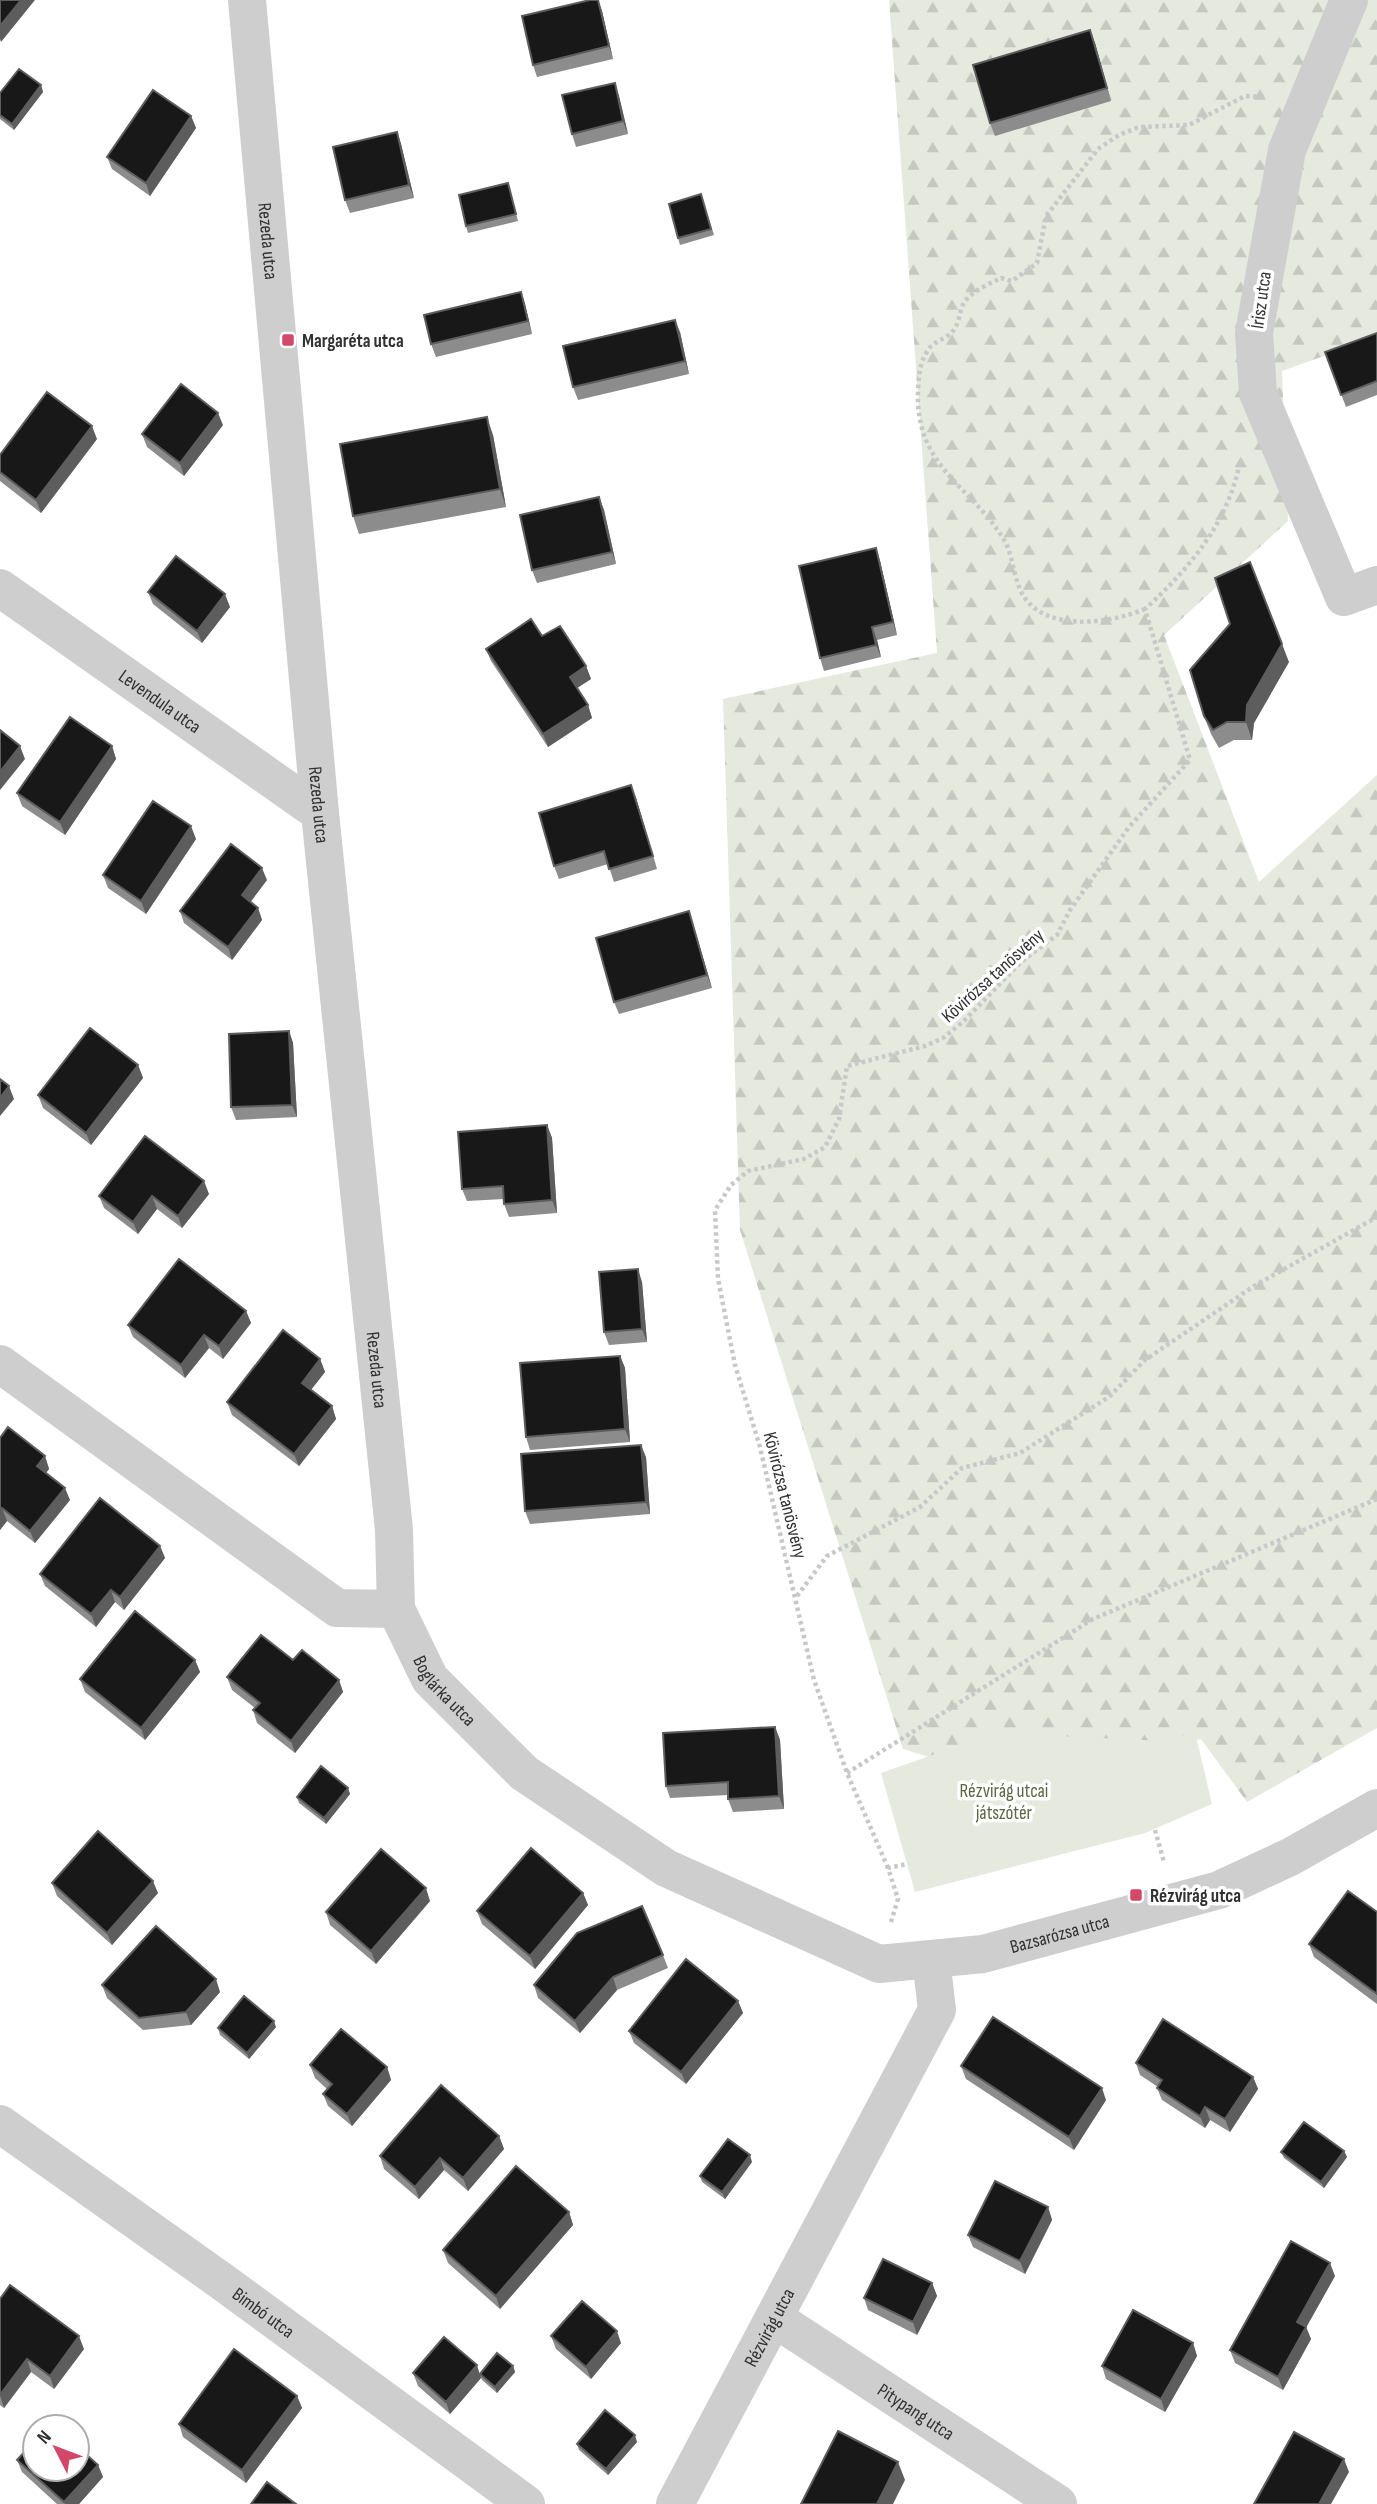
<svg xmlns="http://www.w3.org/2000/svg" width="1377" height="2504" font-family="'Sofia Sans Condensed',sans-serif">
<style>
.forest{fill:url(#forest-firs)}
.park{fill:#e5e9de}
.lines{fill:none;stroke-linecap:round;stroke-linejoin:round}
.path{stroke:#c8c8c8;stroke-width:4.5;stroke-dasharray:3.5 3.5;stroke-linecap:butt}
.street{stroke:#cecece;stroke-width:38}
.wall{fill:#8c8c8c}
.shaded-wall{fill:#5d5d5d}
.building{fill:#181818;stroke:#5d5d5d;stroke-width:2}
.poi-dot{fill:#d24869;stroke:#fff;stroke-width:2.5}
.labels{text-anchor:middle;stroke-width:7;stroke-linejoin:round;paint-order:stroke}
.street-label{font-size:19px;fill:#313131;stroke:#fff}
.poi-label{font-size:19px;font-weight:bold;fill:#313131;stroke:#fff;text-anchor:start}
.park-label{font-size:19px;fill:#5a6843;stroke:#fff}
</style>
<defs>
<pattern id="forest-firs" width="22" height="20" patternUnits="userSpaceOnUse" patternTransform="scale(1.75)"><rect width="22" height="20" fill="#e5e9de"/><path d="M5 1l3.5 6h-7zM16 11l3.5 6h-7z" fill="#c5c8bf"/></pattern>
</defs>
<rect width="100%" height="100%" fill="#fff"/>
<path class="forest" d="M889 0H1377V337L1282 371 1288 521 1164 635 1259 882 1377 775V1728L1247 1802 1201 1739 1010 1782 903 1749 740 1230 723 699 937 653Z"/>
<path class="park" d="M1195 1732 1212 1804 1145 1833 915 1892 881 1773 995 1733 1163 1741Z"/>
<g class="lines">
<path class="path" d="M1145 609C1109 624 1039 634 1020 589 1013 573 1012 552 1003 538 969 484 915 467 918 390 919 375 919 364 928 350 934 341 946 339 953 331 960 323 959 309 965 301 974 290 989 284 1001 278L1012 281 1037 263 1046 216 1098 149 1119 135 1139 127 1189 125 1245 96 1265 97
M797 1596 827 1556 920 1507 962 1468 1020 1453 1109 1397 1145 1360 1254 1286 1377 1217
M847 1773 1093 1619 1377 1499
M1155 1830 1164 1862
M888 1868 847 1773 814 1680 760 1447 735 1365 718 1279 715 1210 731 1185 748 1171 804 1159 825 1147 839 1119 847 1066 925 1046 943 1038 963 1022 1021 962 1057 935 1070 910 1129 827 1190 760 1145 609C1189 569 1229 522 1240 461
M891 1922 898 1899 888 1868 907 1864"/>
<g class="street">
<path id="s1" d="M247 0 320 813 394 1530 396 1609 430 1679 524 1773 666 1868 879 1964 983 1954 1219 1890 1290 1857 1377 1808"/>
<path d="M1349 0 1287 150 1254 333 1258 393 1344 597 1377 585"/>
<path id="s2" d="M0 588 320 813"/>
<path d="M0 1364 337 1608 396 1609"/>
<path id="s3" d="M0 2124 220 2280 526 2504"/>
<path id="s4" d="M774 2318 1058 2504"/>
<path id="s5" d="M675 2504 937 2010 931 1959"/>
</g>
</g>
<path class="wall" d="M598 0 602 11 613 59 537 77 533 65Z
M1095 43 1111 101 995 136 990 123Z
M41 85 43 92 14 130 0 119V93Z
M619 96 628 134 576 147 572 134Z
M191 116 196 128 150 196 112 169 107 157Z
M397 132 401 144 414 198 350 213 345 200Z
M508 183 518 221 468 233 466 226Z
M701 194 714 235 680 245 678 238Z
M521 292 525 304 532 334 436 357 431 344Z
M680 332 689 374 578 400 573 387Z
M1377 333V395L1346 407 1325 352Z
M223 425 184 476 147 447 142 434Z
M493 435 506 507 359 534 353 516Z
M97 439 41 513 0 481V455Z
M599 497 604 510 616 564 537 583 532 570Z
M880 561 897 635 877 640 881 657 824 671 820 658Z
M148 592 230 607 202 643 153 604Z
M542 636 586 666 591 679 577 688 588 705 592 718 548 747 491 661 486 649Z
M1289 662 1254 723 1252 740H1234L1219 748 1211 734 1204 716Z
M112 746 116 759 65 835 22 806 17 793Z
M636 798 657 869 614 882 608 864 559 879 554 866Z
M196 839 146 914 108 888 103 875Z
M267 880 250 902 258 908 262 920 232 960 184 923 180 911Z
M693 924 712 988 619 1014 614 1002Z
M289 1031 293 1043 297 1117 236 1120 231 1107Z
M138 1065 143 1078 91 1145 43 1108 38 1095Z
M547 1125 552 1138 557 1213 509 1217 504 1204V1199L467 1201 462 1189Z
M209 1194 182 1228 157 1209 138 1234 104 1208 99 1196Z
M642 1282 647 1342 609 1345 604 1332Z
M246 1311 251 1323 223 1359 209 1348 185 1378 133 1337 128 1325Z
M620 1356 625 1368 630 1442 530 1450 526 1437Z
M320 1359 325 1372 311 1390 332 1406 336 1419 299 1466 232 1415 227 1402Z
M0 1438 45 1456 49 1469 46 1473 70 1500 35 1543 7 1521 0 1530Z
M646 1457 650 1514 530 1524 525 1511Z
M160 1546 165 1558 124 1610 115 1602 96 1627 45 1586 40 1574Z
M195 1660 200 1672 145 1740 85 1692 80 1679Z
M293 1660 339 1680 343 1692 295 1753 257 1723 253 1710 255 1708 232 1690 227 1677Z
M775 1727 780 1740 784 1809 733 1812 728 1799V1795L670 1798 666 1786Z
M348 1788 350 1794 326 1824 299 1803 297 1797Z
M52 1883 158 1893 112 1945 57 1896Z
M583 1893 588 1905 535 1969 482 1924 477 1911Z
M430 1901 376 1964 330 1925 326 1912Z
M1377 1912V2004L1314 1957 1309 1944Z
M663 1955 668 1968 617 1990 580 2033 538 1998 534 1985Z
M102 1985 220 1992 191 2025 143 2030 107 1998Z
M738 2001 743 2013 686 2084 634 2043 629 2031Z
M276 2027 249 2059 220 2035 218 2028Z
M1136 2063 1253 2077 1258 2089 1230 2132 1210 2120 1205 2128 1162 2100 1157 2088 1158 2087 1140 2075Z
M310 2065 387 2067 391 2080 352 2126 328 2106 323 2094 327 2089 315 2078Z
M961 2066 1106 2100 1074 2150 966 2079Z
M499 2136 504 2149 468 2191 444 2170 419 2199 384 2169 380 2156Z
M1344 2151 1347 2157 1324 2188 1284 2158 1281 2152Z
M752 2162 725 2199 702 2182 700 2176Z
M1048 2207 1052 2220 1025 2274 973 2247 968 2235Z
M569 2212 573 2225 500 2309 448 2263 443 2250Z
M1335 2276 1306 2327 1311 2339 1283 2390 1235 2363 1230 2350Z
M932 2283 937 2296 917 2335 868 2310 864 2298Z
M0 2299 84 2349 54 2389 31 2372 4 2408 0 2405Z
M551 2336 621 2343 591 2379 556 2349Z
M1193 2343 1197 2356 1165 2412 1106 2379 1102 2366Z
M513 2366 515 2372 497 2393 482 2380 481 2378 450 2414 418 2386 413 2373 480 2374Z
M297 2396 302 2408 246 2483 183 2437 179 2424Z
M637 2442 608 2475 579 2450 577 2444Z
M17 2460 98 2465 103 2477 79 2504H57L22 2472Z"/>
<path class="shaded-wall" d="M21 0H35L1 42 0 39V26Z
M598 0 602 11 613 59 609 46Z
M1090 30 1095 43 1111 101 1107 88Z
M615 83 619 96 628 134 623 121Z
M41 85 43 92 14 130 12 124Z
M191 116 196 128 150 196 146 183Z
M397 132 401 144 414 198 409 185Z
M521 292 525 304 532 334 528 321Z
M675 320 680 332 689 374 685 361Z
M218 413 223 425 184 476 180 463Z
M487 417 493 435 506 507 500 489Z
M92 426 97 439 41 513 36 500Z
M599 497 604 510 616 564 612 552Z
M876 548 880 561 897 635 893 622Z
M225 594 230 607 202 643 197 631Z
M872 627 877 640 881 657 876 645Z
M1282 644 1289 662 1254 723 1252 740 1246 722 1247 705Z
M586 666 591 679 574 690 570 677Z
M588 705 592 718 548 747 543 734Z
M20 746 25 759 0 790V772Z
M112 746 116 759 65 835 60 822Z
M631 785 636 798 657 869 653 856Z
M191 826 196 839 146 914 141 901Z
M262 868 267 880 246 908 242 895Z
M258 908 262 920 232 960 228 947Z
M689 911 693 924 712 988 707 975Z
M289 1031 293 1043 297 1117 292 1105Z
M138 1065 143 1078 91 1145 86 1133Z
M9 1086 14 1099 0 1116V1098Z
M547 1125 552 1138 557 1213 552 1200Z
M204 1181 209 1194 182 1228 178 1216Z
M152 1196 157 1209 138 1234 133 1222Z
M638 1269 642 1282 647 1342 642 1329Z
M246 1311 251 1323 223 1359 219 1346Z
M204 1335 209 1348 185 1378 181 1365Z
M620 1356 625 1368 630 1442 625 1429Z
M320 1359 325 1372 306 1396 302 1383Z
M332 1406 336 1419 299 1466 294 1454Z
M641 1445 646 1457 650 1514 646 1502Z
M45 1456 49 1469 42 1478 37 1466Z
M65 1488 70 1500 35 1543 30 1531Z
M2 1508 7 1521 0 1530V1511Z
M160 1546 165 1558 124 1610 120 1597Z
M111 1590 115 1602 96 1627 91 1614Z
M195 1660 200 1672 145 1740 141 1728Z
M339 1680 343 1692 295 1753 291 1741Z
M775 1727 780 1740 784 1809 779 1796Z
M348 1788 350 1794 326 1824 324 1818Z
M153 1881 158 1893 112 1945 107 1933Z
M426 1888 430 1901 376 1964 371 1951Z
M583 1893 588 1905 535 1969 530 1956Z
M613 1977 617 1990 580 2033 575 2021Z
M216 1979 220 1992 191 2025 186 2012Z
M738 2001 743 2013 686 2084 681 2072Z
M274 2021 276 2027 249 2059 247 2053Z
M387 2067 391 2080 352 2126 347 2114Z
M1253 2077 1258 2089 1230 2132 1225 2119Z
M1102 2088 1106 2100 1074 2150 1069 2137Z
M1205 2107 1210 2120 1205 2128 1200 2116Z
M499 2136 504 2149 468 2191 463 2178Z
M1344 2151 1347 2157 1324 2188 1321 2182Z
M750 2155 752 2162 725 2199 722 2192Z
M440 2158 444 2170 419 2199 415 2187Z
M1048 2207 1052 2220 1025 2274 1020 2261Z
M569 2212 573 2225 500 2309 496 2296Z
M1330 2263 1335 2276 1302 2335 1297 2322Z
M932 2283 937 2296 917 2335 913 2322Z
M1306 2327 1311 2339 1283 2390 1278 2377Z
M617 2331 621 2343 591 2379 586 2367Z
M79 2336 84 2349 54 2389 50 2376Z
M1193 2343 1197 2356 1165 2412 1161 2399Z
M27 2359 31 2372 4 2408 0 2395Z
M477 2365 481 2378 450 2414 446 2402Z
M513 2366 515 2372 497 2393 495 2387Z
M297 2396 302 2408 246 2483 242 2470Z
M635 2435 637 2442 608 2475 606 2469Z
M1344 2459 1349 2472 1331 2504H1319Z
M898 2462 905 2480 893 2504H877Z
M98 2465 103 2477 79 2504H65L64 2502Z"/>
<path class="building" d="M0 0H21L0 26Z
M590 0H598L609 46 533 65 522 16Z
M1090 30 1107 88 990 123 973 65Z
M19 69 41 85 12 124 0 115V93Z
M615 83 623 121 572 134 562 95Z
M153 90 191 116 146 183 107 157Z
M397 132 409 185 345 200 333 147Z
M508 183 516 214 466 226 459 195Z
M701 194 711 229 678 238 669 204Z
M521 292 528 321 431 344 424 315Z
M675 320 685 361 573 387 563 346Z
M1377 333V381L1341 395 1325 352Z
M181 384 218 413 180 463 142 434Z
M47 392 92 426 36 500 0 472V455Z
M487 417 500 489 353 516 340 444Z
M599 497 612 552 532 570 520 515Z
M876 548 893 622 872 627 876 645 820 658 799 566Z
M176 556 225 594 197 631 148 592Z
M1250 562 1282 644 1247 705 1246 722H1227L1213 730 1204 716 1190 670 1230 624 1215 578Z
M531 619 542 636 560 626 586 666 570 677 588 705 543 734 486 649Z
M70 717 112 746 60 822 17 793Z
M0 730 20 746 0 772Z
M631 785 653 856 609 869 604 851 554 866 539 813Z
M153 801 191 826 141 901 103 875Z
M231 844 262 868 242 895 258 908 228 947 180 911Z
M689 911 707 975 614 1002 596 938Z
M90 1028 138 1065 86 1133 38 1095Z
M289 1031 292 1105 231 1107 229 1034Z
M0 1079 9 1086 0 1098Z
M547 1125 552 1200 504 1204 503 1186 462 1189 458 1132Z
M145 1136 204 1181 178 1216 152 1196 133 1222 99 1196Z
M179 1259 246 1311 219 1346 204 1335 181 1365 128 1325Z
M638 1269 642 1329 604 1332 599 1272Z
M283 1330 320 1359 302 1383 332 1406 294 1454 227 1402Z
M620 1356 625 1429 526 1437 520 1363Z
M8 1427 45 1456 37 1466 65 1488 30 1531 2 1508 0 1511V1438Z
M641 1445 646 1502 525 1511 521 1454Z
M100 1498 160 1546 120 1597 111 1590 91 1614 40 1574Z
M135 1611 195 1660 141 1728 80 1679Z
M261 1635 293 1660 302 1650 339 1680 291 1741 253 1710 260 1703 227 1677Z
M775 1727 779 1796 728 1799V1782L666 1786 663 1733Z
M321 1766 348 1788 324 1818 297 1797Z
M98 1831 153 1881 107 1933 52 1883Z
M531 1848 583 1893 530 1956 477 1911Z
M381 1849 426 1888 371 1951 326 1912Z
M1348 1891 1377 1912V1994L1309 1944Z
M642 1906 663 1955 613 1977 575 2021 534 1985 577 1933Z
M156 1926 216 1979 186 2012 139 2018 102 1985Z
M686 1959 738 2001 681 2072 629 2031Z
M244 1996 274 2021 247 2053 218 2028Z
M993 2017 1102 2088 1069 2137 961 2066Z
M1163 2019 1253 2077 1225 2119 1205 2107 1200 2116 1157 2088 1162 2080 1136 2063Z
M341 2029 387 2067 347 2114 323 2094 332 2084 310 2065Z
M441 2085 499 2136 463 2178 440 2158 415 2187 380 2156Z
M1304 2122 1344 2151 1321 2182 1281 2152Z
M728 2139 750 2155 722 2192 700 2176Z
M516 2166 569 2212 496 2296 443 2250Z
M995 2181 1048 2207 1020 2261 968 2235Z
M1291 2241 1330 2263 1297 2322 1306 2327 1278 2377 1230 2350Z
M883 2259 932 2283 913 2322 864 2298Z
M10 2285 79 2336 50 2376 27 2359 0 2395V2299Z
M582 2301 617 2331 586 2367 551 2336Z
M1133 2310 1193 2343 1161 2399 1102 2366Z
M444 2337 477 2365 446 2402 413 2373Z
M234 2349 297 2396 242 2470 179 2424Z
M497 2353 513 2366 495 2387 480 2374Z
M605 2410 635 2435 606 2469 577 2444Z
M51 2422 56 2427H47Z
M838 2431 898 2462 877 2504H801Z
M1294 2432 1344 2459 1319 2504H1254Z
M35 2440V2469H77V2446L98 2465 64 2502 17 2460Z
M267 2482 296 2504H251Z"/>
<g class="poi-dot">
<rect x="281" y="333" width="14" height="14" rx="3.5"/>
<rect x="1129" y="1888" width="14" height="14" rx="3.5"/>
</g>
<g class="labels">
<g class="street-label">
<text dy="7" stroke="none"><textPath href="#s1" startOffset="242">Rezeda utca</textPath></text>
<text transform="translate(1260 300) rotate(-82)" y="7">Írisz utca</text>
<text dy="7" stroke="none"><textPath href="#s2" startOffset="196">Levendula utca</textPath></text>
<text dy="7" stroke="none"><textPath href="#s1" startOffset="808">Rezeda utca</textPath></text>
<text transform="translate(992 975) rotate(-42)" y="7">Kövirózsa tanösvény</text>
<text dy="7" stroke="none"><textPath href="#s1" startOffset="1376">Rezeda utca</textPath></text>
<text transform="translate(786 1495) rotate(76)" y="7">Kövirózsa tanösvény</text>
<text dy="7" stroke="none"><textPath href="#s1" startOffset="1712">Boglárka utca</textPath></text>
<text dy="7" stroke="none"><textPath href="#s1" startOffset="2415">Bazsarózsa utca</textPath></text>
<text dy="7" stroke="none"><textPath href="#s3" startOffset="324">Bimbó utca</textPath></text>
<text dy="7" stroke="none"><textPath href="#s5" startOffset="200">Rézvirág utca</textPath></text>
<text dy="7" stroke="none"><textPath href="#s4" startOffset="170">Pitypang utca</textPath></text>
</g>
<g class="poi-label">
<text x="302" y="347">Margaréta utca</text>
<text x="1150" y="1902">Rézvirág utca</text>
</g>
<g class="park-label">
<text x="1004" y="1797">Rézvirág utcai<tspan x="1004" dy="22">játszótér</tspan></text>
</g>
</g>
<g transform="translate(56 2448) rotate(312)"><circle r="33" fill="#ffffff" stroke="#adadad" stroke-width="2"/>
<path d="M0-5L12 26L0 18L-12 26Z" fill="#d24869"/>
<text y="-10" font-size="19" font-weight="bold" text-anchor="middle" fill="#313131">N</text>
</g>
</svg>
